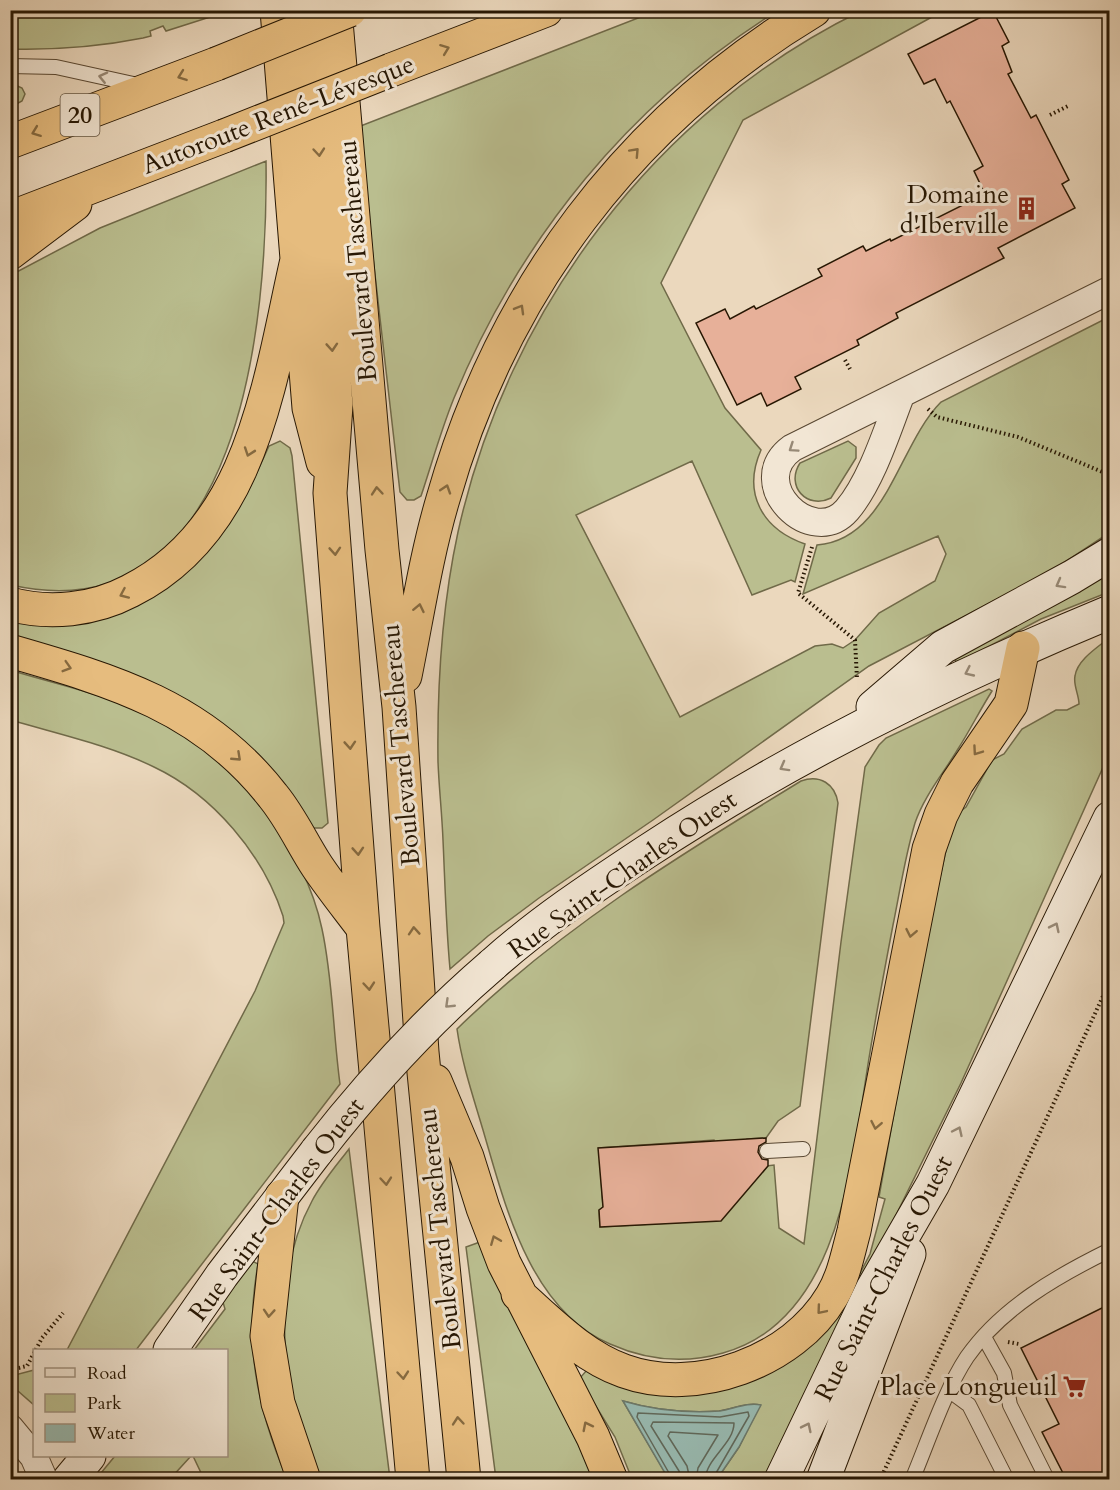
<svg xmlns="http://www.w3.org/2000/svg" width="1120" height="1490" font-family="Cardo,serif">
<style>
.green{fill:#babe8f;stroke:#706a49;stroke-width:1.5;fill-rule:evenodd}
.water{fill:#98bab1;stroke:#6b796b;stroke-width:1.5}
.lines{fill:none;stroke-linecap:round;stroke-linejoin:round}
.shore{stroke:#60685a;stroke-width:1.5}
.building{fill:#e7b099;stroke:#271703;stroke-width:1.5}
.lane-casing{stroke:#584732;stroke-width:16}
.street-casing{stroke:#584732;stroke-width:29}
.secondary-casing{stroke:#271703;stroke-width:35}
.highway-casing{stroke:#271703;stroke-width:35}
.path{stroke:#271703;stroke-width:4;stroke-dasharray:1.5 3;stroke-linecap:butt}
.lane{stroke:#f2e6d4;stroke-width:14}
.street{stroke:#f2e6d4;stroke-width:27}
.secondary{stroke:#f2e6d4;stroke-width:33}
.highway{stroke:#e6bc7e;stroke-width:33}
.secondary-bridge-casing{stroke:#271703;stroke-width:35;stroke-linecap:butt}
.highway-bridge-casing{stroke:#271703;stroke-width:35;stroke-linecap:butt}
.secondary-bridge{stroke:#f2e6d4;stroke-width:33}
.highway-bridge{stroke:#e6bc7e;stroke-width:33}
.oneway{stroke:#866a40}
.oneway2{stroke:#978976}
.labels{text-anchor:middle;stroke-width:6;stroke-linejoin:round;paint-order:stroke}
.shield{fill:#f2e6d4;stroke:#645542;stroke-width:1.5}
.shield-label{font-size:24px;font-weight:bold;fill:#271703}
.street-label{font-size:26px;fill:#271703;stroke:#f2e6d4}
.poi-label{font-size:26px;fill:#271703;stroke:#f2e6d4;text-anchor:end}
</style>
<rect width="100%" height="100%" fill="#ebd8bd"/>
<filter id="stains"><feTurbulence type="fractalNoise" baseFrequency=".00333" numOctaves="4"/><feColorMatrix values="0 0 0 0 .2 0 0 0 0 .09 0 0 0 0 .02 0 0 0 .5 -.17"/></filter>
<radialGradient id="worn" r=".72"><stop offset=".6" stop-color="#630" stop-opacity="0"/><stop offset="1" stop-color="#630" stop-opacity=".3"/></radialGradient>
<path class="green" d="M11 10H229V11L166 31 163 26 150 31 151 36 143 38C98 47 56 50 11 49Z
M656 11H777C630 103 520 238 454 398 441 430 432 463 421 496L414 500H407L400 492 358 127Z
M861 11H943L743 120 661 283 725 408 761 450C742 493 762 529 805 544L795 582 791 580 752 595 692 461 576 515 680 717 815 646 832 644 843 648 855 640 879 613 935 581 946 554 938 536 803 594 817 545C887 540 898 445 941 402L1109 317V533L1053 570 869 666 653 820 539 898 488 936 450 969C446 926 445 883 443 840 442 814 439 788 438 762 437 686 442 606 458 532 507 310 656 111 861 11Z
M11 83 22 88 25 94 22 101 11 107Z
M266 161C268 317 243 637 11 585V275L100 228Z
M280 441 290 448 292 456 328 823 322 828H311L284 788 11 639 10 614 124 610 150 598 172 582 250 487 269 446Z
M848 441 856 447V458L831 498C807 510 785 486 800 463Z
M1109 570V592L1041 619 957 663 952 654Z
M1109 638V754L961 1083 766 1479H717L739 1447 760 1405C747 1402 733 1409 719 1411 687 1413 653 1410 623 1401L669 1479H632L615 1437 579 1379 587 1370 698 1393 856 1281 870 1254 885 1199 879 1197 921 962 949 837 957 814 966 807 992 760 1004 754 1022 729 1056 710H1067L1079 704C1079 695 1073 685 1075 676 1077 660 1098 647 1109 638Z
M10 670C59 685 112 696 158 719 233 757 305 847 322 929 333 980 333 1033 340 1084L136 1350H67L255 991 284 923 283 916C263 854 213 795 154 767 109 745 58 734 11 720Z
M989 689 992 691C980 710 970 730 958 749 943 774 924 796 915 823 905 856 900 891 893 925 885 967 877 1009 870 1052 853 1152 843 1320 723 1353 685 1364 646 1360 610 1344 530 1310 505 1205 483 1130 473 1096 462 1064 457 1029 559 929 680 855 801 781 820 774 835 784 838 803L800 1106 778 1121 766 1138 747 1139 749 1168 774 1165 779 1228 804 1244 841 942 865 767 879 745 886 738ZM714 1140 721 1220 600 1227 599 1210 603 1207 599 1148Z
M349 1149 390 1479 321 1480C312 1453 299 1425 293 1398 279 1334 280 1260 312 1201 322 1182 336 1166 349 1149Z
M480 1242 595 1479H496L466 1247Z
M252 1261 258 1264C244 1343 256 1406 287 1479H204L193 1456H226V1350H194L225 1309 222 1299Z
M34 1370V1405L10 1384 11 1376Z
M115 1456H191L170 1479H96Z"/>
<path class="water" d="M623 1401C653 1410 688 1413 720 1411 733 1409 748 1402 761 1405L739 1447 717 1479 669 1480Z"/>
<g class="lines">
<path class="shore" d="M673 1480 637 1417 638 1413 720 1417 748 1412 749 1416 712 1480
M681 1480 679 1471 651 1426 653 1422 734 1423C734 1444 706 1458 705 1480
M690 1480 687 1466 668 1436 670 1432 718 1435 698 1468 696 1480"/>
</g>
<path class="building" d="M993 11 1009 42 1002 46 1012 72 1008 74 1031 118 1036 115 1069 180 1062 184 1075 208 998 248 1004 258 896 313 898 318 857 340 859 345 795 377 801 389 767 406 761 393 737 405 696 323 725 309 730 319 754 306 756 309 822 276 818 269 863 246 866 251 890 239 891 241 985 194 974 171 983 166 950 101 947 103 935 79 924 84 908 54Z
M766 1138V1142L759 1146 758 1152 762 1159 768 1160V1166L721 1221 600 1227 599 1210 603 1207 598 1148Z
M1110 1304V1479H1066L1042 1432 1059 1424 1021 1348Z"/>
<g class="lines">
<defs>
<path id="lane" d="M10 66 56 67 138 85
M767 1151 803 1149
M984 1337 1004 1373 1010 1405 1046 1477
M950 1391 969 1405 1007 1480
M912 1480C928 1442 945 1390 967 1357 1001 1308 1057 1276 1110 1250"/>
<path id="street" d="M900 397C887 431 871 482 847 510 812 550 744 483 792 448L1110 290
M10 1428 34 1457 44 1480"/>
<path id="secondary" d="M873 707 943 647 1072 577 1110 554
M492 965C540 922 593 887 646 852 792 756 948 679 1110 612
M170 1350 222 1275 317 1151
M69 1480 89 1456
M781 1480 873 1288 933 1184 1110 818
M823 1480 909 1254"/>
<path id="highway" d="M277 10 309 408 323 462
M306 10 336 405 330 493 363 928 413 1480
M335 10 382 550 399 707 422 1052 464 1480
M391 70 546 10
M10 142 216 64
M10 218 224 136
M10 253 75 204
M10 604C49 615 94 610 130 591 256 528 270 374 299 251
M10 651C114 681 204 707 273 796 291 818 302 843 317 866 331 887 348 908 363 928
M405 676C417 617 426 556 443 499 502 291 628 122 814 10
M435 1081 467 1157 483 1208 504 1263 593 1437 611 1480
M282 1196 267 1336 278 1403 304 1480
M518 1294C551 1323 582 1356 624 1371 696 1397 793 1362 832 1296 844 1276 848 1253 854 1231L929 849 941 815 957 783 1011 704 1023 648"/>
</defs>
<use href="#lane" class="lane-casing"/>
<use href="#street" class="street-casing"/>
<use href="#secondary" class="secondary-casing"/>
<use href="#highway" class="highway-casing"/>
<path class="path" d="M1050 115 1068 106
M845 360 850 369
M928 409 937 417 1018 437 1110 475
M812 547 798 593 855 640 857 679
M1008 1342 1019 1344
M10 1370 27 1366 42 1338 63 1313
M880 1480 1110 981"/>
<use href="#lane" class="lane"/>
<use href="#street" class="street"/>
<use href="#secondary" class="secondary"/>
<use href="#highway" class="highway"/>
<defs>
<path id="secondary-bridge" d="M317 1151C370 1083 427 1021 492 965"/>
<path id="highway-bridge" d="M216 64 350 10
M224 136 391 70"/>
</defs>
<use href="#secondary-bridge" class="secondary-bridge-casing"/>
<use href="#highway-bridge" class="highway-bridge-casing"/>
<use href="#secondary-bridge" class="secondary-bridge"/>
<use href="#highway-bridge" class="highway-bridge"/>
</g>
<defs><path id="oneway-chevron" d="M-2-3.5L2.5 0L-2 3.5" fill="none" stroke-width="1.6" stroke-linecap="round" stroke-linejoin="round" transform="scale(1.5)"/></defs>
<g class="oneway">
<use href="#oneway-chevron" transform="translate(445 49) rotate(-21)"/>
<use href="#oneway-chevron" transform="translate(182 76) rotate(160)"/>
<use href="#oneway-chevron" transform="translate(36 132) rotate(159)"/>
<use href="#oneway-chevron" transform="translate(319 152) rotate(85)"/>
<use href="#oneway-chevron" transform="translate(635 152) rotate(-47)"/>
<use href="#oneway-chevron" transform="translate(520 309) rotate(-60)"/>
<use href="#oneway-chevron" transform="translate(332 347) rotate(86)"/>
<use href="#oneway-chevron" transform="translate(249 452) rotate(109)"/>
<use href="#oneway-chevron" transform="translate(446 489) rotate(-72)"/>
<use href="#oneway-chevron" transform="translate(377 491) rotate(-95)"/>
<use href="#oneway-chevron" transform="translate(335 551) rotate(86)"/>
<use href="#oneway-chevron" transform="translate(124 594) rotate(156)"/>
<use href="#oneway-chevron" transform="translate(419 608) rotate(-78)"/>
<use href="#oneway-chevron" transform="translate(67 667) rotate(17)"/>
<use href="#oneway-chevron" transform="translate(350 745) rotate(86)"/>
<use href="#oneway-chevron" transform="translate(977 751) rotate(125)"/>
<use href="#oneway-chevron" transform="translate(237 757) rotate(43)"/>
<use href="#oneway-chevron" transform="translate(358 851) rotate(86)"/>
<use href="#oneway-chevron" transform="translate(414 931) rotate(-94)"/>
<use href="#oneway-chevron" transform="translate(911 933) rotate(101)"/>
<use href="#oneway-chevron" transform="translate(369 986) rotate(85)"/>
<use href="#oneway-chevron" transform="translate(876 1125) rotate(101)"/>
<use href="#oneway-chevron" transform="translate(386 1181) rotate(85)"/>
<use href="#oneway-chevron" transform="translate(495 1240) rotate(-112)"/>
<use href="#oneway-chevron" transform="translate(821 1310) rotate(130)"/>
<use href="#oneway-chevron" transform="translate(269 1313) rotate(94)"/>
<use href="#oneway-chevron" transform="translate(403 1375) rotate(85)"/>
<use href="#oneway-chevron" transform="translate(458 1421) rotate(-95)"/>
<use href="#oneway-chevron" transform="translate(587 1426) rotate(-117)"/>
</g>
<g class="oneway2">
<use href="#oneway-chevron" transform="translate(103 77) rotate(-167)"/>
<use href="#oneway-chevron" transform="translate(793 448) rotate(146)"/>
<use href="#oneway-chevron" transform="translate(1060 584) rotate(151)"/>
<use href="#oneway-chevron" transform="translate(969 672) rotate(155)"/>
<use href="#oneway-chevron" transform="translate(784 767) rotate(151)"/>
<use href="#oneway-chevron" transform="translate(1055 927) rotate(-64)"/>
<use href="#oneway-chevron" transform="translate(449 1004) rotate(136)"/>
<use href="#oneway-chevron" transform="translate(958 1131) rotate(-65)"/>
<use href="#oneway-chevron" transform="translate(807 1427) rotate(-64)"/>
</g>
<defs>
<symbol id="building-bare" viewBox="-9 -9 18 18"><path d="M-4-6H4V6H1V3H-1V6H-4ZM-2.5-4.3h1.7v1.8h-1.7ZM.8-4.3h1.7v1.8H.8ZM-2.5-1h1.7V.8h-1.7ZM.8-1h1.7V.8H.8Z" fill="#8f2418" stroke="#f2e6d4" stroke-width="2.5" paint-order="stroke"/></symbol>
<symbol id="supermarket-bare" viewBox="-9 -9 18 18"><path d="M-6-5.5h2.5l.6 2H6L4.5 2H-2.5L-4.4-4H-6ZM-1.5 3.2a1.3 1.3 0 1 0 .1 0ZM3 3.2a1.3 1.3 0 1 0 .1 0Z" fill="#8f2418" stroke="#f2e6d4" stroke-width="2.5" paint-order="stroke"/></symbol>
</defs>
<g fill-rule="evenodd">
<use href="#building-bare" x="1010" y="192" width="33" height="33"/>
<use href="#supermarket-bare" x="1058" y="1370" width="33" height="33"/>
</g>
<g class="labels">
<rect class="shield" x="60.5" y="94" width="39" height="42" rx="4.5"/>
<g class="shield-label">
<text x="80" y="123">20</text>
</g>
<g class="street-label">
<text transform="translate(278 114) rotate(-21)" y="9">Autoroute René-Lévesque</text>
<text transform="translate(357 261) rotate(-95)" y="9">Boulevard Taschereau</text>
<text transform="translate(400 745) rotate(-95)" y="9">Boulevard Taschereau</text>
<text transform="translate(622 874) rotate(-35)" y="9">Rue Saint-Charles Ouest</text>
<text transform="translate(276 1209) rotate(-53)" y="9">Rue Saint-Charles Ouest</text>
<text transform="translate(439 1229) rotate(-96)" y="9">Boulevard Taschereau</text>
<text transform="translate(883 1278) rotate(-63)" y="9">Rue Saint-Charles Ouest</text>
</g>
<g class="poi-label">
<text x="1009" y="203">Domaine<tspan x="1009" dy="30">d'Iberville</tspan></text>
<text x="1057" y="1395">Place Longueuil</text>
</g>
</g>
<rect width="1120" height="1490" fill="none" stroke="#ebd8bd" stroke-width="36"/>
<rect x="12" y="12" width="1096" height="1466" fill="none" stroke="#271703" stroke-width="3"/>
<rect x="18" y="18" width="1084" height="1454" fill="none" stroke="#271703" stroke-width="1.5"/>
<rect x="33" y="1349" width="195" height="108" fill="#f2e6d4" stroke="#a19380" stroke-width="1.5"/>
<rect x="45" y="1368" width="30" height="9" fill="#f2e6d4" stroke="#a19380" stroke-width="1.5"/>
<text x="87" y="1379" font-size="18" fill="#271703">Road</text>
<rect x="45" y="1394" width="30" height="18" fill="#babe8f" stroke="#a19380" stroke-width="1.5"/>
<text x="87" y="1409" font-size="18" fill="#271703">Park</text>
<rect x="45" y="1424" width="30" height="18" fill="#98bab1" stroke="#a19380" stroke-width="1.5"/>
<text x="87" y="1439" font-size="18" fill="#271703">Water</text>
<rect width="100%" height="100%" filter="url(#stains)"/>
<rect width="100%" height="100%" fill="url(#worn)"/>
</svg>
